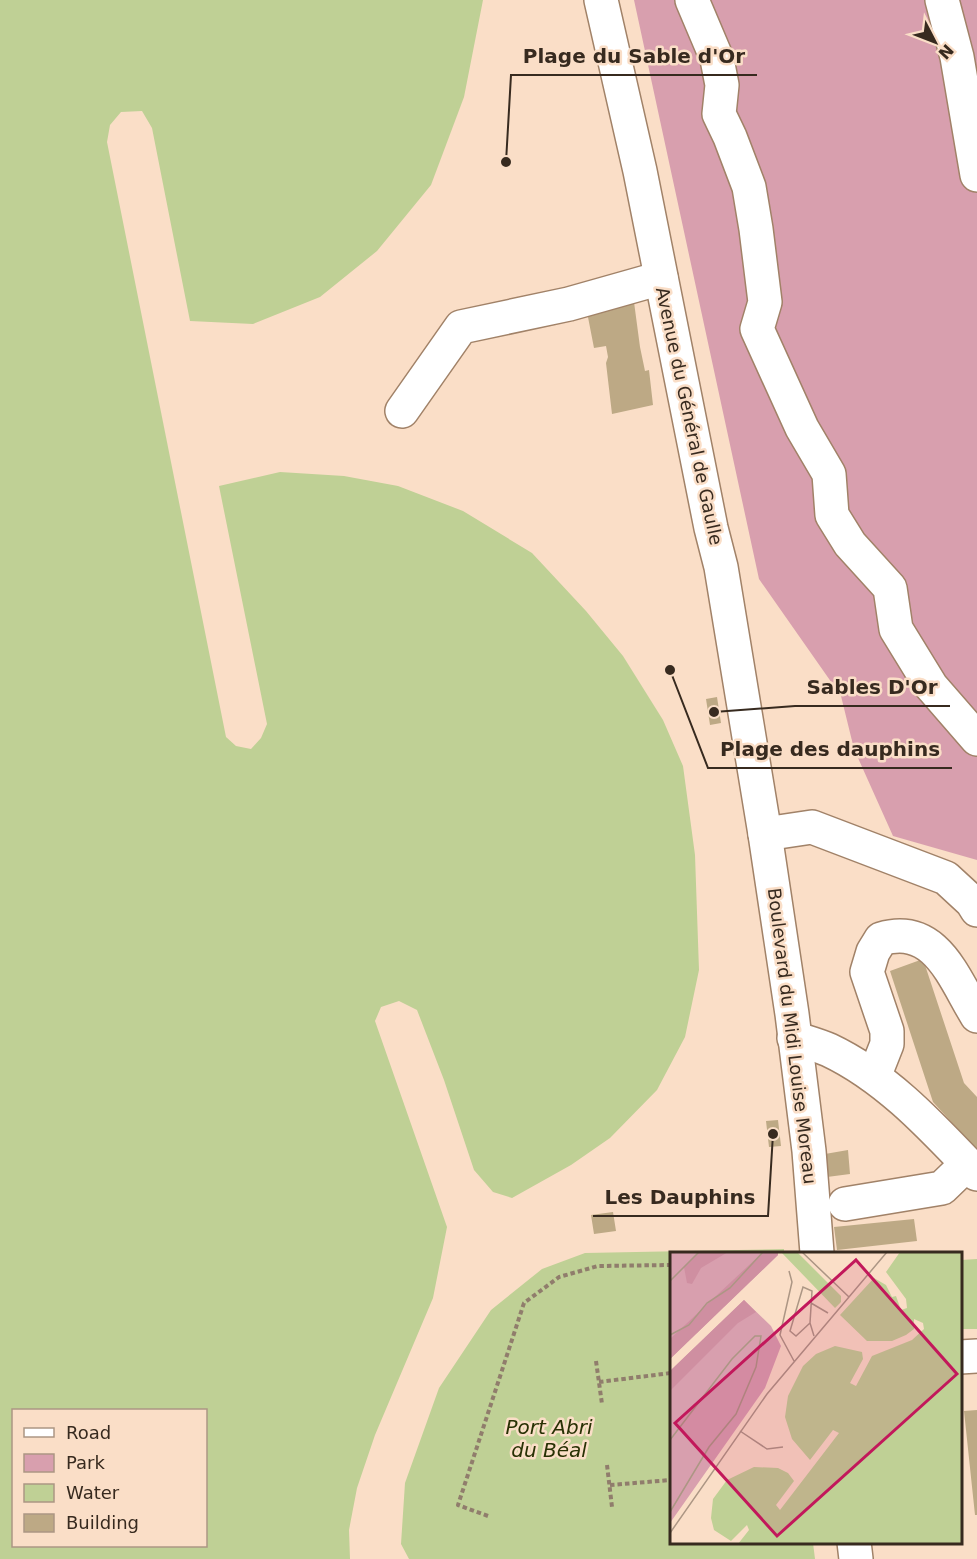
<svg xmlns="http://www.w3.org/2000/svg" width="977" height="1559" font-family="'DejaVu Sans',sans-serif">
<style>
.green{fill:#d89fae}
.water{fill:#bfd095;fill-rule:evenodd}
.building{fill:#bda985}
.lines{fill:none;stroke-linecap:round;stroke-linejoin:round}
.minor-casing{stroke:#a18268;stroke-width:36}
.major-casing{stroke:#a18268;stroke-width:36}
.path{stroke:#907d6c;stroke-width:4;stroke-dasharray:4.5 3;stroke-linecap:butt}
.minor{stroke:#fff;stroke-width:33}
.major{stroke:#fff;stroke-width:33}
.labels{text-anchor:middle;stroke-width:5;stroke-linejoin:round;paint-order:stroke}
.street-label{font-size:18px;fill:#372a1f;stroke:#fadec7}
.water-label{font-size:20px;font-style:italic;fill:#283104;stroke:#fadec7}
.inset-road{fill:none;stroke:#ac9684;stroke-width:1.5}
.view{fill:#c2185b;fill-opacity:0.15;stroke:#c2185b;stroke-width:3}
.inset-edge{fill:none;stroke:#372a1f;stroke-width:3}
.leader{fill:none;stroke:#372a1f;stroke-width:2}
.callout-dot{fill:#372a1f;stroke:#fadec7;stroke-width:2}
.callout-label{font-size:20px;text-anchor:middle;font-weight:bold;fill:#372a1f;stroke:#fadec7;stroke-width:5;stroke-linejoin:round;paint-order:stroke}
</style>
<rect width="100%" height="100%" fill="#fadec7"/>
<path class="green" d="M634 0H977V860L893 836 854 749 841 696 759 579Z"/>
<path class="water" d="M0 0H483L464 97 431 185 377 251 320 297 253 324 190 321 152 128 142 111 121 112 110 125 107 142 226 737 236 746 251 749 261 738 267 724 219 486 280 472 344 476 398 486 463 511 532 553 586 611 623 656 663 720 683 766 695 855 699 970 685 1037 657 1090 610 1138 571 1165 512 1198 493 1192 474 1170 444 1080 417 1010 399 1001 381 1007 375 1021 447 1227 433 1298 375 1435 357 1488 349 1530 350 1559H0ZM206 1410V1546H14V1410Z
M784 1249V1253H671V1542L813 1543 815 1559H409L401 1544 405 1483 439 1388 491 1310 542 1269 585 1253Z
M977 1259V1329H961V1260Z"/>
<path class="building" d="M634 302 640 347 645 371 649 370 653 405 612 414 606 363 608 357 606 346 594 348 587 312Z
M717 697 721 723 710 725 706 699Z
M923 959 964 1083 977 1097V1150L933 1102 890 971Z
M778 1120 781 1146 769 1147 766 1121Z
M848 1150 850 1174 827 1177 825 1154Z
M613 1212 616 1231 594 1234 591 1215Z
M914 1219 917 1241 837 1250 834 1227Z
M977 1410V1515H975L964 1411Z"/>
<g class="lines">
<defs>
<path id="minor" d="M692 0 717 59 722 85 719 114 730 137 749 187 756 229 765 302 757 329 802 428 829 474 832 515 850 544 890 588 896 629 931 686 977 739
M942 0 957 57 977 175
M402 411 461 327 569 304 661 278
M765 834 812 827 946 878 972 902 977 910
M794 1038C806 1042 818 1045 829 1050 888 1078 933 1128 977 1174
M874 1077 887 1044V1031L867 972 873 952 881 939C936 923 953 977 977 1016
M845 1204 942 1188 967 1164
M960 1357 977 1356"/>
<path id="major" d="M601 0 640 171 711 528 721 567 765 834 792 1014 809 1151 817 1253
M854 1542 856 1559"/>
</defs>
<use href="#minor" class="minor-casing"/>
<use href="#major" class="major-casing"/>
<path class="path" d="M596 1361 602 1404
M599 1382 671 1373
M607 1465 612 1507
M610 1485 671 1480
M488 1516 458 1505 524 1303 559 1277 598 1266 671 1265"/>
<use href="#minor" class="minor"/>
<use href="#major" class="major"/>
</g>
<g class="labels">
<g class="street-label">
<text transform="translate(689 416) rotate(78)" y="6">Avenue du Général de Gaulle</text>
<text transform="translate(792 1036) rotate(83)" y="6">Boulevard du Midi Louise Moreau</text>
</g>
<g class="water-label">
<text x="549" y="1434">Port Abri<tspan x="549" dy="23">du Béal</tspan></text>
</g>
</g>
<g transform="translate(670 1252)">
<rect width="292" height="292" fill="#fadec7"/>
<path d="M0 0H108V3L0 107ZM74 48 101 74 111 94 95 136 0 271V119Z" fill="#d89fae"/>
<path d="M29 0H58L31 16 22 32 17 31 14 15ZM93 0H108V3L0 107V87ZM74 48 86 60 68 71 0 139V119Z" fill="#cf8fa1"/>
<path d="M111 0H127L171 44V50L165 56ZM230 0H292V292H68L79 278 77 273 61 289 44 278 41 266 43 247 57 228 84 215 108 216 118 221 124 229 106 253 110 258 169 181 163 178 140 208 122 187 115 165 118 144 133 114 146 102 165 94 192 100 193 107 180 131 186 134 202 104 242 88 254 77 253 71 244 67V77L236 83 222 89H197L170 63 204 26 216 33 222 45 226 44 231 58 237 56 236 47 216 20Z" fill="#bfd095"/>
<path class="inset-road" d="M132 0 179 45M119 19 122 30 110 83 124 109M0 29 29 0M141 51 158 61M140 71 126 84 120 79 133 35 142 39 140 71 144 84M0 83 19 73 37 51 60 36 93 0M70 179 97 197 113 195M0 188 62 107 85 84H91L86 115 66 162 39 195 0 260M0 281 97 142 217 0"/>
<path class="view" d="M186 8 287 122 107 284 5 171Z"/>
<rect width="292" height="292" class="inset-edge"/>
</g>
<path class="leader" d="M506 162L511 75H757M714 712L795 706H950M670 670L708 768H952M773 1134L768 1216H593"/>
<g class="callout-dot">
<circle cx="506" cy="162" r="6"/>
<circle cx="714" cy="712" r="6"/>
<circle cx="670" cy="670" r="6"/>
<circle cx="773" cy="1134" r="6"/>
</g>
<g class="callout-label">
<text x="634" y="63">Plage du Sable d'Or</text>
<text x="872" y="694">Sables D'Or</text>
<text x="830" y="756">Plage des dauphins</text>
<text x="680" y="1204">Les Dauphins</text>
</g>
<rect x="12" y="1409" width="195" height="138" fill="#fadec7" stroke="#ac9684" stroke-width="1.5"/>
<rect x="24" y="1428" width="30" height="9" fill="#ffffff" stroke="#ac9684" stroke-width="1.5"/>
<text x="66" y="1439" font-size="18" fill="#372a1f">Road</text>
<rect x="24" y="1454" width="30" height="18" fill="#d89fae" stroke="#ac9684" stroke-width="1.5"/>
<text x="66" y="1469" font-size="18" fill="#372a1f">Park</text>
<rect x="24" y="1484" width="30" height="18" fill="#bfd095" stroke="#ac9684" stroke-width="1.5"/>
<text x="66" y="1499" font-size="18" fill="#372a1f">Water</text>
<rect x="24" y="1514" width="30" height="18" fill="#bda985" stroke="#ac9684" stroke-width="1.5"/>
<text x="66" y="1529" font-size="18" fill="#372a1f">Building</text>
<g transform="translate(935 42) rotate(132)" stroke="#fadec7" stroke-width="4.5" paint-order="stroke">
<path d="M0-4.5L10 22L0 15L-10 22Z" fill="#372a1f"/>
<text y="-9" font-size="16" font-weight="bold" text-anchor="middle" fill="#372a1f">N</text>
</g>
</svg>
